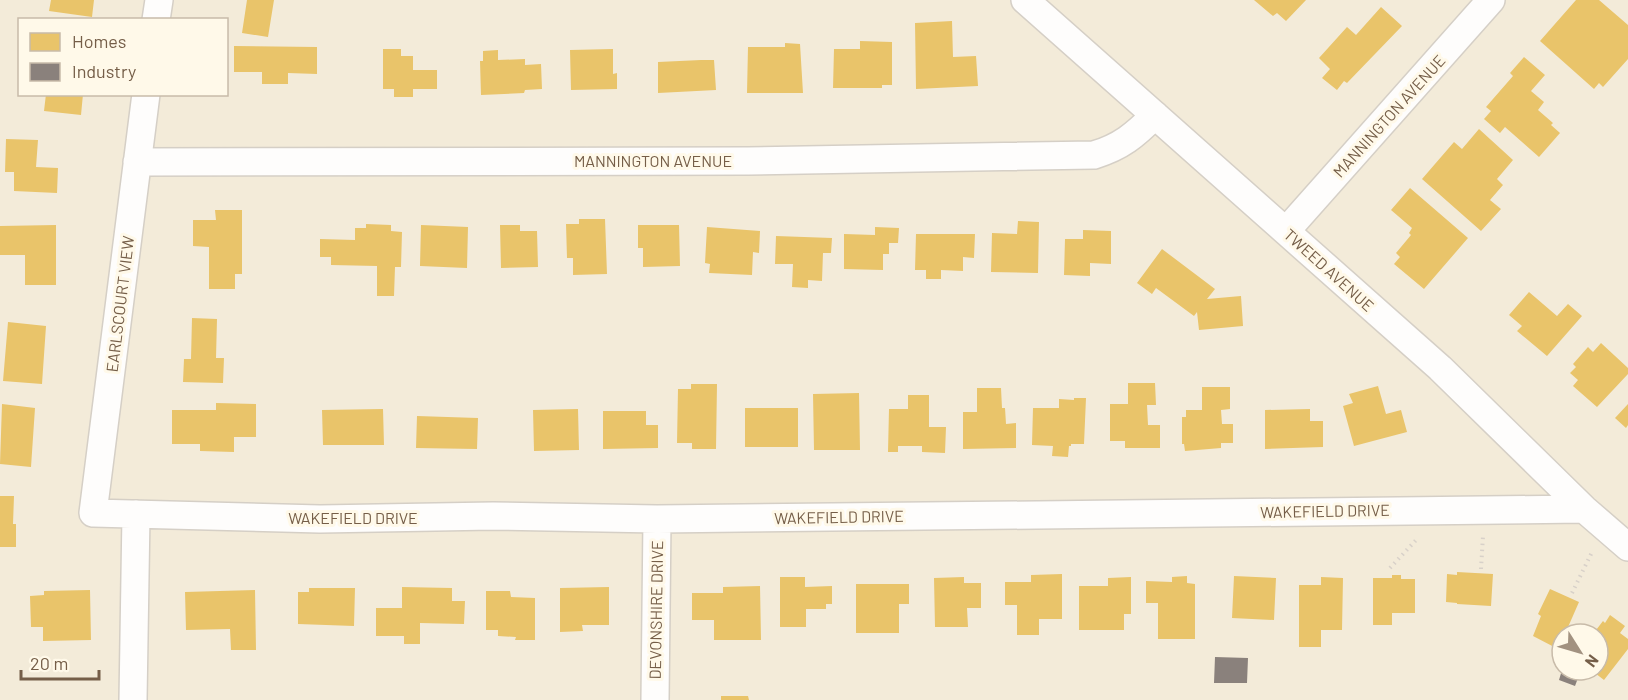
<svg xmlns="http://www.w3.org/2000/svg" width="1628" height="700" font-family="Barlow,sans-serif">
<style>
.residential{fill:#f3ebd9;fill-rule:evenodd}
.homes{fill:#e9c46a}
.industry{fill:#8a817c}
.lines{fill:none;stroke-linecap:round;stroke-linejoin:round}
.street-casing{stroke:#d5cfc6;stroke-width:30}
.path{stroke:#d8d1c9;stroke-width:4;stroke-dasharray:1.5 4.5;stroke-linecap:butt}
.street{stroke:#fefdfc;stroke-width:27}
.labels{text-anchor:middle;stroke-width:6;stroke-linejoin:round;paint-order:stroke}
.street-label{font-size:16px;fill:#755e48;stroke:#fff9e9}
</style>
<rect width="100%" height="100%" fill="#f7f3e9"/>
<path class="residential" d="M0 0H1628V700H0ZM20 20H226V94H20ZM1562 634H1598V670H1562Z"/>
<path class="homes" d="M51 0H94L92 17 49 11Z
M247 0H274L268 37 242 33Z
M1254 0H1306L1286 21 1277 13 1273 16Z
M1576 0H1599L1628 25V59L1603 87 1599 83 1594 89 1540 41Z
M1381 7 1402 26 1347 83 1344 81 1337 90 1322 78 1330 69 1319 58 1347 27 1356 35Z
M952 21 953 57 976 56 978 86 916 89 915 23Z
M860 41 892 42V85H882V88H833L834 49H860Z
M785 43 800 44 803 93H747L748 47H785Z
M234 46 317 47V74L288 73V84H262V72H234Z
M383 49H401V56H413V70H437V89H413V97H394V89H383Z
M613 49V74L617 73V89L571 90 570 50Z
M498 50V60L525 59V65L541 64 542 89 525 90 524 93 481 95 480 61H483V51Z
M1524 57 1545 75 1531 91 1544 102 1538 110 1553 123 1551 125 1560 133 1539 157 1505 127 1500 133 1484 119 1491 111 1486 107 1513 76 1510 73Z
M701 60H714L716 90 658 93V62Z
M46 94H83L81 115 44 111Z
M1479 129 1513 160 1497 179 1503 185 1490 200 1501 209 1481 231 1422 179 1454 142 1462 149Z
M6 139 38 140 36 167 58 168 57 193 14 191V172H5Z
M1410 188 1468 238 1424 289 1394 264 1400 257 1396 253 1411 235 1409 233 1412 228 1391 210Z
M215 210H242V274H235V289H209V247L193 246V220H216Z
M579 219H605L607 274 573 275V258H567L566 224H579Z
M1018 221 1039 222 1038 273 991 272 992 233 1017 234Z
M366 224 391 225V231L402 232 401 267H395L394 296H377V266L331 265V257H320V239L355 240V228H366Z
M56 225V285H25V255H0V226Z
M421 225 468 227 467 268 420 266Z
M500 225H520V231H537L538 267 501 268Z
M638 225H679L680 266 643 267V248H638Z
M707 227 760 231 759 253 753 252 752 275 709 273 710 264 705 263Z
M875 227 899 228 898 243H889V254H883V270L844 269V234L875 235Z
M1083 230 1111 231V264L1090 263V276L1064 275 1065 239H1083Z
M916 234H975L974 258 963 257V271L941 270V279H926V270H915Z
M776 236 832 238 831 253H823L822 281 808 280V288L792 287 793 264H775Z
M1162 249 1215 289 1207 299 1241 296 1243 326 1199 330 1197 312 1194 316 1156 288 1152 294 1137 283Z
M1529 292 1557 316 1568 304 1582 316 1547 356 1517 331 1522 326 1509 315Z
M192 318 217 319 216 358H224L223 383 183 382 184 359H191Z
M8 322 46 326 42 384 3 381Z
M1601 343 1628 368V374L1597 407 1573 386 1578 380 1570 373 1576 367 1573 364 1588 347 1593 352Z
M1128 383H1155L1156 405H1147L1148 425H1160V448H1125V441H1110V404H1128Z
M691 384H717L716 449H692V443H677L678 389H691Z
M1378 386 1386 414 1401 410 1407 432 1354 446 1343 406 1353 403 1349 394Z
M1202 387H1230V409L1221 410 1222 424H1233V443H1221V448L1185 451 1184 444H1182V417H1186V410H1202Z
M977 388H1001L1002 408H1005L1006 424 1016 423V448L963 449V412H977Z
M859 393 860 450H814L813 394Z
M908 395H929V427H946L945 453 922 452V446H898V452H888L889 409H908Z
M1074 398H1086L1084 444H1071V446H1069L1068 457 1052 456 1053 446 1032 445 1033 408H1059V399L1074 400Z
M216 403 256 404V437H234V452L200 451V444H172V410H216Z
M2 404 35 408 31 467 0 464Z
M1628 404V425L1626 428 1615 418Z
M745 408H798V447H745Z
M383 409 384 445H323L322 410Z
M578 409 579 450 534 451 533 410Z
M1310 409V421H1323V447L1265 449V410Z
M603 411H646V425H658V448L603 449Z
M417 416 478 418 477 449 416 448Z
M0 496H14L13 524H16V547H0Z
M1457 572 1493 574 1491 606 1457 604V603L1446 602 1447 574 1457 575Z
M1062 574V619H1039V635H1017V605H1005V582H1031V575Z
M1392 575H1401V579H1415V613H1392V625H1373V578H1392Z
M1187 576V583L1195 584V639H1158V603H1146V581L1172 582V577Z
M1234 576 1276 578 1274 620 1232 618Z
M780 577H805V587L832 586V604H826V609H806V627H780Z
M964 577V583H981V608H967L968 627H935L934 578Z
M1131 577V614H1124V630H1079V586H1108V578Z
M1321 577 1343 578 1342 630H1321V647H1299V585H1321Z
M856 584H909V604H899V633H856Z
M760 586 761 640H714V620H692V593H723V587Z
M402 587 452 588V601H465L464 624 420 623V644H404V636H376V608H402Z
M609 587V625H582L583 631 560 632V588Z
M309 588H355L354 626 298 624V592H309Z
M1550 589 1579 602 1565 634H1562V640L1558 649 1533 636 1541 616 1538 614Z
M90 590 91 640 43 641V627H31L30 596 44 595V591Z
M255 590 256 650H231L230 629 186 630 185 592Z
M486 591H510L511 597 535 598V640H515L516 637 498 636V630H486Z
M1610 615 1625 626 1620 633 1628 639V649L1604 680 1591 670H1598V634H1593L1603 621 1605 623Z
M721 696H748L749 700H721Z"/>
<path class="industry" d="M1215 657 1248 658 1247 683H1214Z
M1562 670H1581L1575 686 1559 680Z"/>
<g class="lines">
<defs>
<path id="street" d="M1025 0 1440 368 1584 509 1628 547
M156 20 159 0
M146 94 93 513 320 519 493 516 657 519 1584 509
M137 162 748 161 1094 155C1121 147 1135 135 1155 115
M1286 231 1491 0
M133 700 136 514
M655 700 657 519"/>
</defs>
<use href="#street" class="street-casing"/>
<path class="path" d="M1390 568 1418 538
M1481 569 1483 536
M1572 593 1593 550"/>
<use href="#street" class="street"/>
</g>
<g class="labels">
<g class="street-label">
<text transform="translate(1389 116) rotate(-48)" y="6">MANNINGTON AVENUE</text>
<text x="653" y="167">MANNINGTON AVENUE</text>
<text transform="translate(1329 270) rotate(42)" y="6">TWEED AVENUE</text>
<text transform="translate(120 304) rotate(-83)" y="6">EARLSCOURT VIEW</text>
<text transform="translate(1325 511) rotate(-1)" y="6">WAKEFIELD DRIVE</text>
<text transform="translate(839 517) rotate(-1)" y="6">WAKEFIELD DRIVE</text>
<text x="353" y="524">WAKEFIELD DRIVE</text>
<text transform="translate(656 610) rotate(-89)" y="6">DEVONSHIRE DRIVE</text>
</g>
</g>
<rect x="18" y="18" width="210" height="78" fill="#fff9e9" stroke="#c8bba9" stroke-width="1.5"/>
<rect x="30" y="33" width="30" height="18" fill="#e9c46a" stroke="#c8bba9" stroke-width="1.5"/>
<text x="72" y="48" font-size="18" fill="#755e48">Homes</text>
<rect x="30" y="63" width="30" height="18" fill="#8a817c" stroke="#c8bba9" stroke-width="1.5"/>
<text x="72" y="78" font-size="18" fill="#755e48">Industry</text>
<g transform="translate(1580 652) rotate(127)"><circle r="28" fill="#fff9e9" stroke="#c8bba9" stroke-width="1.5"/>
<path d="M0-4.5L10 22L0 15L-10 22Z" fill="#a29280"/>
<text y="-9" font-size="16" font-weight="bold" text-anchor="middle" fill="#755e48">N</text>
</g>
<path d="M21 670v9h78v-9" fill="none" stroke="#755e48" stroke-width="3"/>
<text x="30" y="670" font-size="18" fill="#755e48" stroke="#fff9e9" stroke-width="4.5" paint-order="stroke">20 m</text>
</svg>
